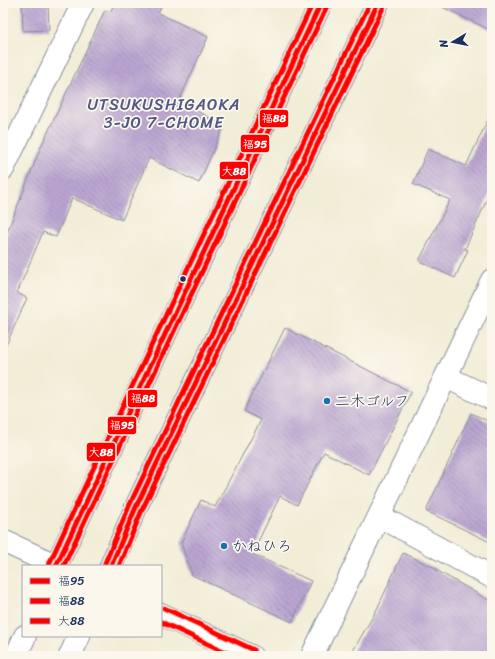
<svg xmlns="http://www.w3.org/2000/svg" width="495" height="659" font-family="Sriracha,'Klee One',sans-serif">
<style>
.building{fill:url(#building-back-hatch)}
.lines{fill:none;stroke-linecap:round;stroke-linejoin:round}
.minor-casing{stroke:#868e9a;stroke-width:24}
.major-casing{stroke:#868e9a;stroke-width:24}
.minor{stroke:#fff;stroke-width:22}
.major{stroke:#fff;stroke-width:22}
.bus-1-casing{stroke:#fbf7ec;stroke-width:8}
.bus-2-casing{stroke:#fbf7ec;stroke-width:8}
.bus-3-casing{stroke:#fbf7ec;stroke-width:8}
.bus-1{stroke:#f00;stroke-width:5}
.bus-2{stroke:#f00;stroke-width:5}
.bus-3{stroke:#f00;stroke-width:5}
.bus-dot{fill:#1b2f5e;stroke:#fbf7ec;stroke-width:1.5}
.poi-dot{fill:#1f6fb2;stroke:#fbf7ec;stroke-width:1.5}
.labels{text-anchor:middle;stroke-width:3.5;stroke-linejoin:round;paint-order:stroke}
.poi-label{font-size:15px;fill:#1b2f5e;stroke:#fbf7ec;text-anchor:start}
.neighbourhood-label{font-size:16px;letter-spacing:1px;fill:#535986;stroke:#fbf7ec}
.line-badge{stroke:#fbf7ec;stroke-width:1.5}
.badge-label{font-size:11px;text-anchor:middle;font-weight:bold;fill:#fff}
</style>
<defs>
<pattern id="building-back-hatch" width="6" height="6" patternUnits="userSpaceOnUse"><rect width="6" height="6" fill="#bba6d1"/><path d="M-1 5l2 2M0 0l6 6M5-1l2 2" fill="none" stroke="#9788ad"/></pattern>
</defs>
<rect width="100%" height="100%" fill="#fbf7ec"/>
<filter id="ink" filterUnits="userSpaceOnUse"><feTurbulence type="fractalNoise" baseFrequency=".025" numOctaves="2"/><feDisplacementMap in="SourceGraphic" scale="8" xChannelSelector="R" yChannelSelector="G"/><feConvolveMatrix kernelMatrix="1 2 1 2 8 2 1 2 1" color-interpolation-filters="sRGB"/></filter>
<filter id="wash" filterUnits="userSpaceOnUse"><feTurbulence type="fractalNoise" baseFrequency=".012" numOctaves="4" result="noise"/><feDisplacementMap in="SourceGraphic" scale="16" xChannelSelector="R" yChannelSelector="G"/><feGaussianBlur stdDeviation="0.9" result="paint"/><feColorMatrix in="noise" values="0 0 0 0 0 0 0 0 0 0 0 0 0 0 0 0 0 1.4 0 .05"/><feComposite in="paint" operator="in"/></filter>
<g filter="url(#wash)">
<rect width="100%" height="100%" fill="#f2edd7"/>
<g id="blocks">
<path class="building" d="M22 3H48L49 30 23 31Z
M115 3H163L158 13 208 37 179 101 224 126 199 183 149 158 122 220 72 198 56 237 43 232 17 293 27 298 3 352V243L40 149 105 10 110 12Z
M434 3H492V31Z
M492 111V188L465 249 468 250 455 278 419 261 450 200 413 184 428 149 466 166Z
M285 328 411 392 369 475 324 452 297 505 280 496 252 554 311 581 292 622 192 575 181 543 201 500 215 507 261 420 244 411Z
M471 413 492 423V543L426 511Z
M403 553 437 569 436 570 492 602V656H350L377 609Z"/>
</g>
</g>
<g filter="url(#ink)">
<use href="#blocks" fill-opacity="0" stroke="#868e9a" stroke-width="1"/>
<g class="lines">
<defs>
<path id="minor" d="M3 169 83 3
M446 377 492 399
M379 516 492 577
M3 541 57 566
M161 614 251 656
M312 656 492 280"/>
<path id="major" d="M56 566 321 3
M111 566 136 507 378 3
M16 656 25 636
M70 656 79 636"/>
</defs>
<use href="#minor" class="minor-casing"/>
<use href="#major" class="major-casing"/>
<use href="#minor" class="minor"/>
<use href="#major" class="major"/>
<defs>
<path id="bus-1" d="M56 566 321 3
M111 566 136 507 378 3"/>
<path id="bus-2" d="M64 565 327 6
M119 566 142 510 384 6
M161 622 234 656"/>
<path id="bus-3" d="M105 563 130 504 370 3
M49 566 50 562 87 482 313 3
M164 608 254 650"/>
</defs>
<use href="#bus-1" class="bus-1-casing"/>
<use href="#bus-2" class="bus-2-casing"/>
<use href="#bus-3" class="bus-3-casing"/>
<use href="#bus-1" class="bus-1"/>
<use href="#bus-2" class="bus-2"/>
<use href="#bus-3" class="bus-3"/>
</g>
</g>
<circle class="bus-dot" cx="183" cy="279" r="3.5"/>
<g class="poi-dot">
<circle cx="327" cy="401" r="4"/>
<circle cx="224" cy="546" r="4"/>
</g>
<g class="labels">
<g class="poi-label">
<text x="335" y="406">二木ゴルフ</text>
<text x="232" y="551">かねひろ</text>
</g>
<g class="neighbourhood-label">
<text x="164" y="110">UTSUKUSHIGAOKA<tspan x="164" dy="18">3-JO 7-CHOME</tspan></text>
</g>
</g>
<g class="line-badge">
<rect x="259" y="109" width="30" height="19" rx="4" fill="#f00"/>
<rect x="240" y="134" width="30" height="19" rx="4" fill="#f00"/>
<rect x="219" y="161" width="30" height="19" rx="4" fill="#f00"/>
<rect x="127" y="389" width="31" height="19" rx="4" fill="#f00"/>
<rect x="107" y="416" width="30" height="19" rx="4" fill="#f00"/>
<rect x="86" y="442" width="30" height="20" rx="4" fill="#f00"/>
</g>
<g class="badge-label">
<text x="274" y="122">福88</text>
<text x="255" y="148">福95</text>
<text x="234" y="175">大88</text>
<text x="143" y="402">福88</text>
<text x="122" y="429">福95</text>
<text x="101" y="456">大88</text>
</g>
<rect width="495" height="659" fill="none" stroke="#fbf7ec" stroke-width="16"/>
<rect x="22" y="565" width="140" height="72" fill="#fbf7ec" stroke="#a1a7b3"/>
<rect x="30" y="578" width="20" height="6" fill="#ff0000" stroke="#a1a7b3"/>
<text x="58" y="585" font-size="12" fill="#1b2f5e">福95</text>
<rect x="30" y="598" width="20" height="6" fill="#ff0000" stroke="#a1a7b3"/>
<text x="58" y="605" font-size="12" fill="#1b2f5e">福88</text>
<rect x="30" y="618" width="20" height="6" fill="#ff0000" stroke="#a1a7b3"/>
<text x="58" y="625" font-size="12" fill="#1b2f5e">大88</text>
<g transform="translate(453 42) rotate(260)" stroke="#fbf7ec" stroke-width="3" paint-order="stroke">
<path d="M0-3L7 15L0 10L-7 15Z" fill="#1b2f5e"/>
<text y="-6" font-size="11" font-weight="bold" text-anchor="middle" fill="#1b2f5e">N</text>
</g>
</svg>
